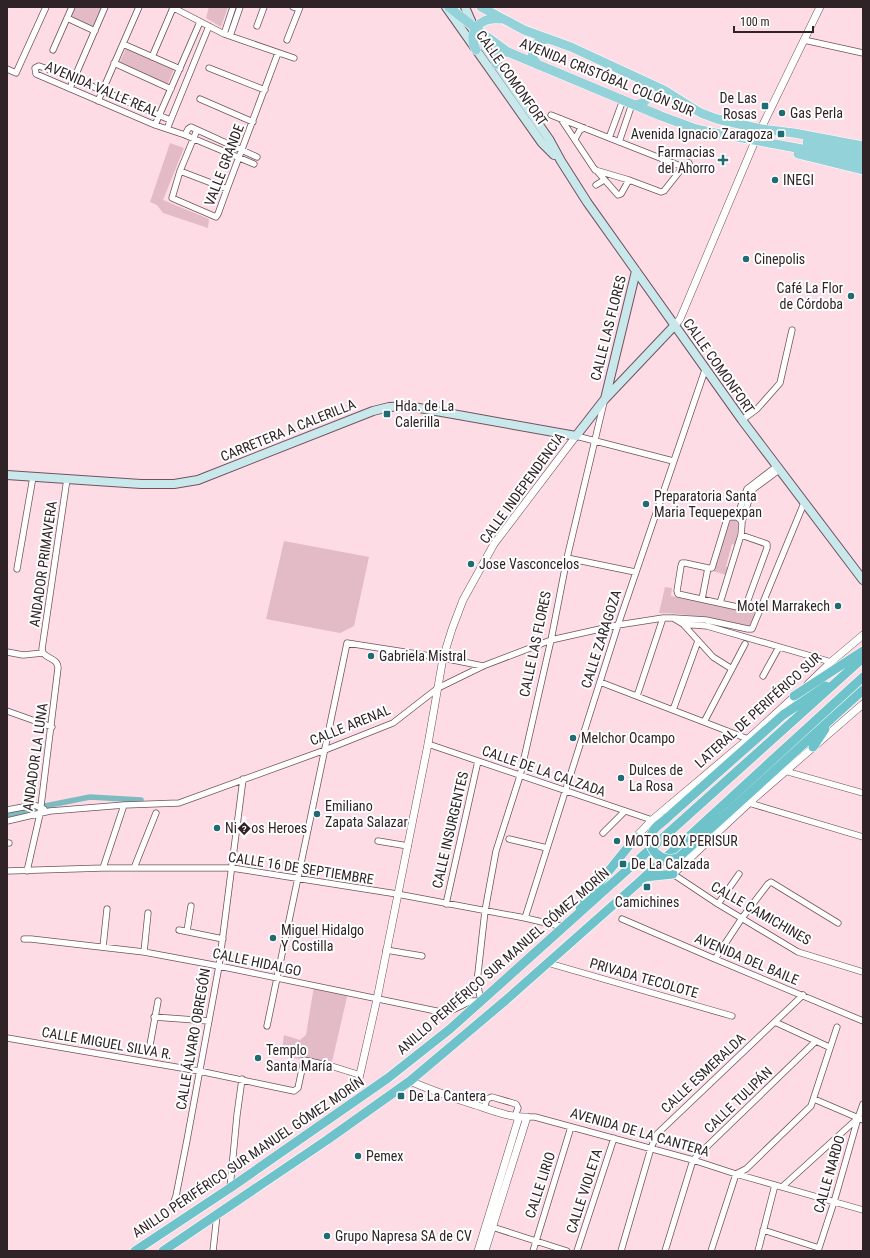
<svg xmlns="http://www.w3.org/2000/svg" width="870" height="1258" font-family="'Roboto Condensed',sans-serif">
<style>
.green{fill:#e2bbc6}
.lines{fill:none;stroke-linecap:round;stroke-linejoin:round}
.canal{stroke:#7ebbc1;stroke-width:5.5}
.minor-casing{stroke:#70545c;stroke-width:7}
.tertiary-casing{stroke:#70545c;stroke-width:8}
.secondary-casing{stroke:#70545c;stroke-width:10}
.primary-casing{stroke:#fff;stroke-width:10}
.trunk-casing{stroke:#fff;stroke-width:10}
.minor{stroke:#fff;stroke-width:5.5}
.tertiary{stroke:#fff;stroke-width:7}
.secondary{stroke:#c8e8ec;stroke-width:8}
.primary{stroke:#92d2d8;stroke-width:9}
.trunk{stroke:#6ec3cb;stroke-width:9}
.trunk-bridge-casing{stroke:#fff;stroke-width:10;stroke-linecap:butt}
.trunk-bridge{stroke:#6ec3cb;stroke-width:9}
.poi-dot{fill:#206c72;stroke:#fff;stroke-width:1.5}
.labels{text-anchor:middle;stroke-width:4;stroke-linejoin:round;paint-order:stroke}
.street-label{font-size:14px;fill:#302327;stroke:#fff}
.poi-label{font-size:14px;fill:#302327;stroke:#fff;text-anchor:start}
</style>
<rect width="100%" height="100%" fill="#fedce5"/>
<path class="green" d="M73 7H103L94 29 69 18Z
M209 7H228L221 27 206 18Z
M126 48 174 69 167 86 119 64Z
M170 143 184 148 163 200 209 219 208 228 163 213 157 205 150 202Z
M731 518 738 520C739 525 737 539 735 545L732 544 726 566 728 568 726 575 713 571 729 520Z
M284 541 369 557 354 626 340 633 266 619Z
M665 587 672 588 671 596 746 611 749 602 758 606 750 626 748 627C718 620 689 613 659 613Z
M314 986 348 993 331 1066 281 1055 284 1035 300 1040 306 1035Z"/>
<g class="lines">
<path class="canal" d="M45 806 90 797 141 800
M7 815 37 808"/>
<defs>
<path id="minor" d="M172 7 224 34 294 58
M293 7 299 9
M67 18 95 31
M257 26 264 7
M224 34 233 7
M230 36 240 7
M287 40 300 7
M804 40 863 53
M123 44 180 69
M53 50 72 7
M152 57 173 8
M114 63 171 89
M209 68 265 90
M7 69 16 73 46 7
M70 88 105 7
M200 99 253 122
M98 101 139 7
M551 115 683 167
M561 119 595 170 629 180 661 192 664 191 683 167 689 163
M170 120 73 78 39 66 35 68 36 74 155 125 185 135 254 164
M155 125 200 22
M167 129 209 26
M197 130 180 171 172 198 216 217 218 214 227 189 278 53
M185 135 188 129 191 127 257 157
M609 138 623 100
M575 139 580 130 584 128
M619 142 632 104
M596 170 618 195 621 194 629 180
M180 171 227 189
M596 185 604 180
M742 420 757 409 780 383 792 330
M576 436 673 461
M737 517 747 489 777 466
M742 522 752 490 779 470
M567 558 635 572
M17 569 33 477
M702 599 708 568
M720 603 741 535 767 544V548L745 608H742L678 594 677 591 681 566 682 563H685L708 568H712L727 519 729 517H737L741 520 742 524 741 535
M674 618 706 620 748 629H752L804 503
M683 624 713 657 732 669
M7 652 23 655 43 653
M43 653 42 649 67 479
M763 676 779 647
M600 682 748 739
M637 696 663 618
M673 710 698 641
M7 711 52 727
M704 722 745 644
M428 744 652 820
M785 771 863 793
M749 803 863 837
M7 810 34 805 44 809
M7 821 50 811 124 805 179 803 325 750 393 723 438 688 483 666 551 640 618 625 663 618H673L683 624 707 626 831 662
M603 833 625 811
M509 839 547 848
M378 841 408 846
M7 843H9
M103 868 124 805
M134 868 156 813
M7 871 103 868H232L397 894 525 918 564 927
M27 871 40 814 58 668C58 659 48 659 43 653
M673 874 718 904 798 952 863 972
M446 904 478 761
M718 904 739 874
M525 918 618 625 705 370
M622 919 715 959 863 1021
M179 930 223 939
M187 931 191 906
M24 939H31L144 952 219 966 446 1013 471 1001H481L477 982 485 911 496 851 520 776 551 640 567 558 604 402
M103 947 107 909
M386 950 422 956
M144 952 148 913
M715 959 742 918 768 884 771 882 838 923
M548 963 732 1016
M154 1017 209 1021
M775 1022 829 1047
M267 1026 347 643 443 658 483 666
M7 1038 199 1071 294 1091 298 1088 304 1060 331 1066 360 1075
M150 1045 158 1001
M814 1099 863 1120
M484 1108 487 1099 492 1097 516 1104 518 1108 515 1116
M527 1117H535L693 1160 736 1174 863 1210
M782 1187 858 1118
M230 1188 237 1115 242 1079
M172 1207 176 1196 187 1140 219 966 243 779
M489 1226 567 1251
M763 1230 819 1248
M213 1251 217 1215
M533 1251 571 1127
M577 1251 614 1138
M621 1251 651 1148 657 1134 803 995
M665 1251 693 1160 816 1041
M711 1251 736 1174 746 1169 811 1106 837 1027
M758 1251 775 1185
M818 1251 834 1202 858 1118 863 1104"/>
<path id="tertiary" d="M675 325 680 319 755 141 820 7
M808 684 831 662 863 635
M636 837 652 820 748 739 797 694
M673 874 749 803 863 704
M410 1081C430 1090 451 1097 472 1104 489 1109 509 1118 527 1117L485 1251
M358 1083 377 999 428 744 443 658 452 629 463 600 494 544 576 436
M478 1251 519 1117"/>
<path id="secondary" d="M446 7 542 143 554 155
M465 7 479 39 549 139 561 161 587 202 742 420 863 580
M605 399 636 271
M7 475 141 484H174L198 480 373 411 389 407 408 406 576 436 604 400 675 325"/>
<path id="primary" d="M449 7 475 28 508 52 661 116 696 129 715 133 851 158 863 161
M481 7 524 30 571 47 664 90 691 107 701 113 717 119 761 129 794 133 863 146
M476 50C467 31 480 17 500 19
M496 64C496 57 500 52 508 52
M538 65 532 57 533 48 540 40 548 39
M635 105C648 104 653 92 645 82
M807 142 863 153
M798 154 863 170"/>
<path id="trunk" d="M794 696 863 651
M813 747 825 729
M667 818 783 715 826 686
M697 841 863 690
M645 877 673 874
M580 907 636 837
M135 1251 230 1188 388 1078 450 1029 863 658
M163 1251 327 1140 410 1081 506 1000 638 883 863 677"/>
</defs>
<use href="#minor" class="minor-casing"/>
<use href="#tertiary" class="tertiary-casing"/>
<use href="#secondary" class="secondary-casing"/>
<use href="#primary" class="primary-casing"/>
<use href="#trunk" class="trunk-casing"/>
<use href="#minor" class="minor"/>
<use href="#tertiary" class="tertiary"/>
<use href="#secondary" class="secondary"/>
<use href="#primary" class="primary"/>
<use href="#trunk" class="trunk"/>
<defs>
<path id="trunk-bridge" d="M667 818C663 822 656 826 653 831 643 848 662 865 679 857L697 841"/>
</defs>
<use href="#trunk-bridge" class="trunk-bridge-casing"/>
<use href="#trunk-bridge" class="trunk-bridge"/>
</g>
<g class="poi-dot">
<rect x="761" y="102" width="8" height="8" rx="2"/>
<circle cx="782" cy="113" r="4"/>
<rect x="777" y="130" width="8" height="8" rx="2"/>
<path d="M721 154h4v4h4v4h-4v4h-4v-4h-4v-4h4z"/>
<circle cx="775" cy="180" r="4"/>
<circle cx="746" cy="259" r="4"/>
<circle cx="851" cy="296" r="4"/>
<rect x="383" y="410" width="8" height="8" rx="2"/>
<circle cx="646" cy="504" r="4"/>
<circle cx="471" cy="564" r="4"/>
<circle cx="838" cy="606" r="4"/>
<circle cx="371" cy="656" r="4"/>
<circle cx="573" cy="738" r="4"/>
<circle cx="621" cy="778" r="4"/>
<circle cx="317" cy="814" r="4"/>
<circle cx="217" cy="828" r="4"/>
<circle cx="617" cy="841" r="4"/>
<rect x="619" y="860" width="8" height="8" rx="2"/>
<rect x="643" y="883" width="8" height="8" rx="2"/>
<circle cx="273" cy="938" r="4"/>
<circle cx="258" cy="1058" r="4"/>
<rect x="397" y="1092" width="8" height="8" rx="2"/>
<circle cx="358" cy="1156" r="4"/>
<circle cx="327" cy="1236" r="4"/>
</g>
<g class="labels">
<g class="street-label">
<text transform="translate(607 77) rotate(22)" y="5">AVENIDA CRISTÓBAL COLÓN SUR</text>
<text transform="translate(512 78) rotate(55)" y="5">CALLE COMONFORT</text>
<text transform="translate(102 89) rotate(23)" y="5">AVENIDA VALLE REAL</text>
<text transform="translate(224 165) rotate(-69)" y="5">VALLE GRANDE</text>
<text transform="translate(608 328) rotate(-76)" y="5">CALLE LAS FLORES</text>
<text transform="translate(719 366) rotate(55)" y="5">CALLE COMONFORT</text>
<text transform="translate(288 430) rotate(-22)" y="5">CARRETERA A CALERILLA</text>
<text transform="translate(522 488) rotate(-54)" y="5">CALLE INDEPENDENCIA</text>
<text transform="translate(43 564) rotate(-82)" y="5">ANDADOR PRIMAVERA</text>
<text transform="translate(601 639) rotate(-72)" y="5">CALLE ZARAGOZA</text>
<text transform="translate(535 644) rotate(-78)" y="5">CALLE LAS FLORES</text>
<text transform="translate(758 710) rotate(-42)" y="5">LATERAL DE PERIFÉRICO SUR</text>
<text transform="translate(350 725) rotate(-22)" y="5">CALLE ARENAL</text>
<text transform="translate(35 757) rotate(-82)" y="5">ANDADOR LA LUNA</text>
<text transform="translate(544 771) rotate(19)" y="5">CALLE DE LA CALZADA</text>
<text transform="translate(450 830) rotate(-77)" y="5">CALLE INSURGENTES</text>
<text transform="translate(301 868) rotate(9)" y="5">CALLE 16 DE SEPTIEMBRE</text>
<text transform="translate(761 913) rotate(30)" y="5">CALLE CAMICHINES</text>
<text transform="translate(747 959) rotate(23)" y="5">AVENIDA DEL BAILE</text>
<text transform="translate(503 961) rotate(-41)" y="5">ANILLO PERIFÉRICO SUR MANUEL GÓMEZ MORÍN</text>
<text transform="translate(257 962) rotate(12)" y="5">CALLE HIDALGO</text>
<text transform="translate(644 978) rotate(16)" y="5">PRIVADA TECOLOTE</text>
<text transform="translate(193 1039) rotate(-80)" y="5">CALLE ÁLVARO OBREGÓN</text>
<text transform="translate(107 1043) rotate(10)" y="5">CALLE MIGUEL SILVA R.</text>
<text transform="translate(703 1073) rotate(-43)" y="5">CALLE ESMERALDA</text>
<text transform="translate(738 1100) rotate(-44)" y="5">CALLE TULIPÁN</text>
<text transform="translate(640 1132) rotate(16)" y="5">AVENIDA DE LA CANTERA</text>
<text transform="translate(248 1157) rotate(-34)" y="5">ANILLO PERIFÉRICO SUR MANUEL GÓMEZ MORÍN</text>
<text transform="translate(829 1174) rotate(-74)" y="5">CALLE NARDO</text>
<text transform="translate(540 1185) rotate(-72)" y="5">CALLE LIRIO</text>
<text transform="translate(584 1191) rotate(-72)" y="5">CALLE VIOLETA</text>
</g>
<g class="poi-label">
<text x="757" y="103" text-anchor="end">De Las<tspan x="757" dy="16">Rosas</tspan></text>
<text x="790" y="118">Gas Perla</text>
<text x="773" y="139" text-anchor="end">Avenida Ignacio Zaragoza</text>
<text x="715" y="157" text-anchor="end">Farmacias<tspan x="715" dy="16">del Ahorro</tspan></text>
<text x="783" y="185">INEGI</text>
<text x="754" y="264">Cinepolis</text>
<text x="843" y="293" text-anchor="end">Café La Flor<tspan x="843" dy="16">de Córdoba</tspan></text>
<text x="395" y="411">Hda. de La<tspan x="395" dy="16">Calerilla</tspan></text>
<text x="654" y="501">Preparatoria Santa<tspan x="654" dy="16">Maria Tequepexpan</tspan></text>
<text x="479" y="569">Jose Vasconcelos</text>
<text x="830" y="611" text-anchor="end">Motel Marrakech</text>
<text x="379" y="661">Gabriela Mistral</text>
<text x="581" y="743">Melchor Ocampo</text>
<text x="629" y="775">Dulces de<tspan x="629" dy="16">La Rosa</tspan></text>
<text x="325" y="811">Emiliano<tspan x="325" dy="16">Zapata Salazar</tspan></text>
<text x="225" y="833">Ni�os Heroes</text>
<text x="625" y="846">MOTO BOX PERISUR</text>
<text x="631" y="869">De La Calzada</text>
<text x="647" y="907" text-anchor="middle">Camichines</text>
<text x="281" y="935">Miguel Hidalgo<tspan x="281" dy="16">Y Costilla</tspan></text>
<text x="266" y="1055">Templo<tspan x="266" dy="16">Santa María</tspan></text>
<text x="409" y="1101">De La Cantera</text>
<text x="366" y="1161">Pemex</text>
<text x="335" y="1241">Grupo Napresa SA de CV</text>
</g>
</g>
<rect width="870" height="1258" fill="none" stroke="#302327" stroke-width="16"/>
<path d="M734 26v6h79v-6" fill="none" stroke="#302327" stroke-width="2"/>
<text x="740" y="26" font-size="12" fill="#302327" stroke="#ffffff" stroke-width="3" paint-order="stroke">100 m</text>
</svg>
